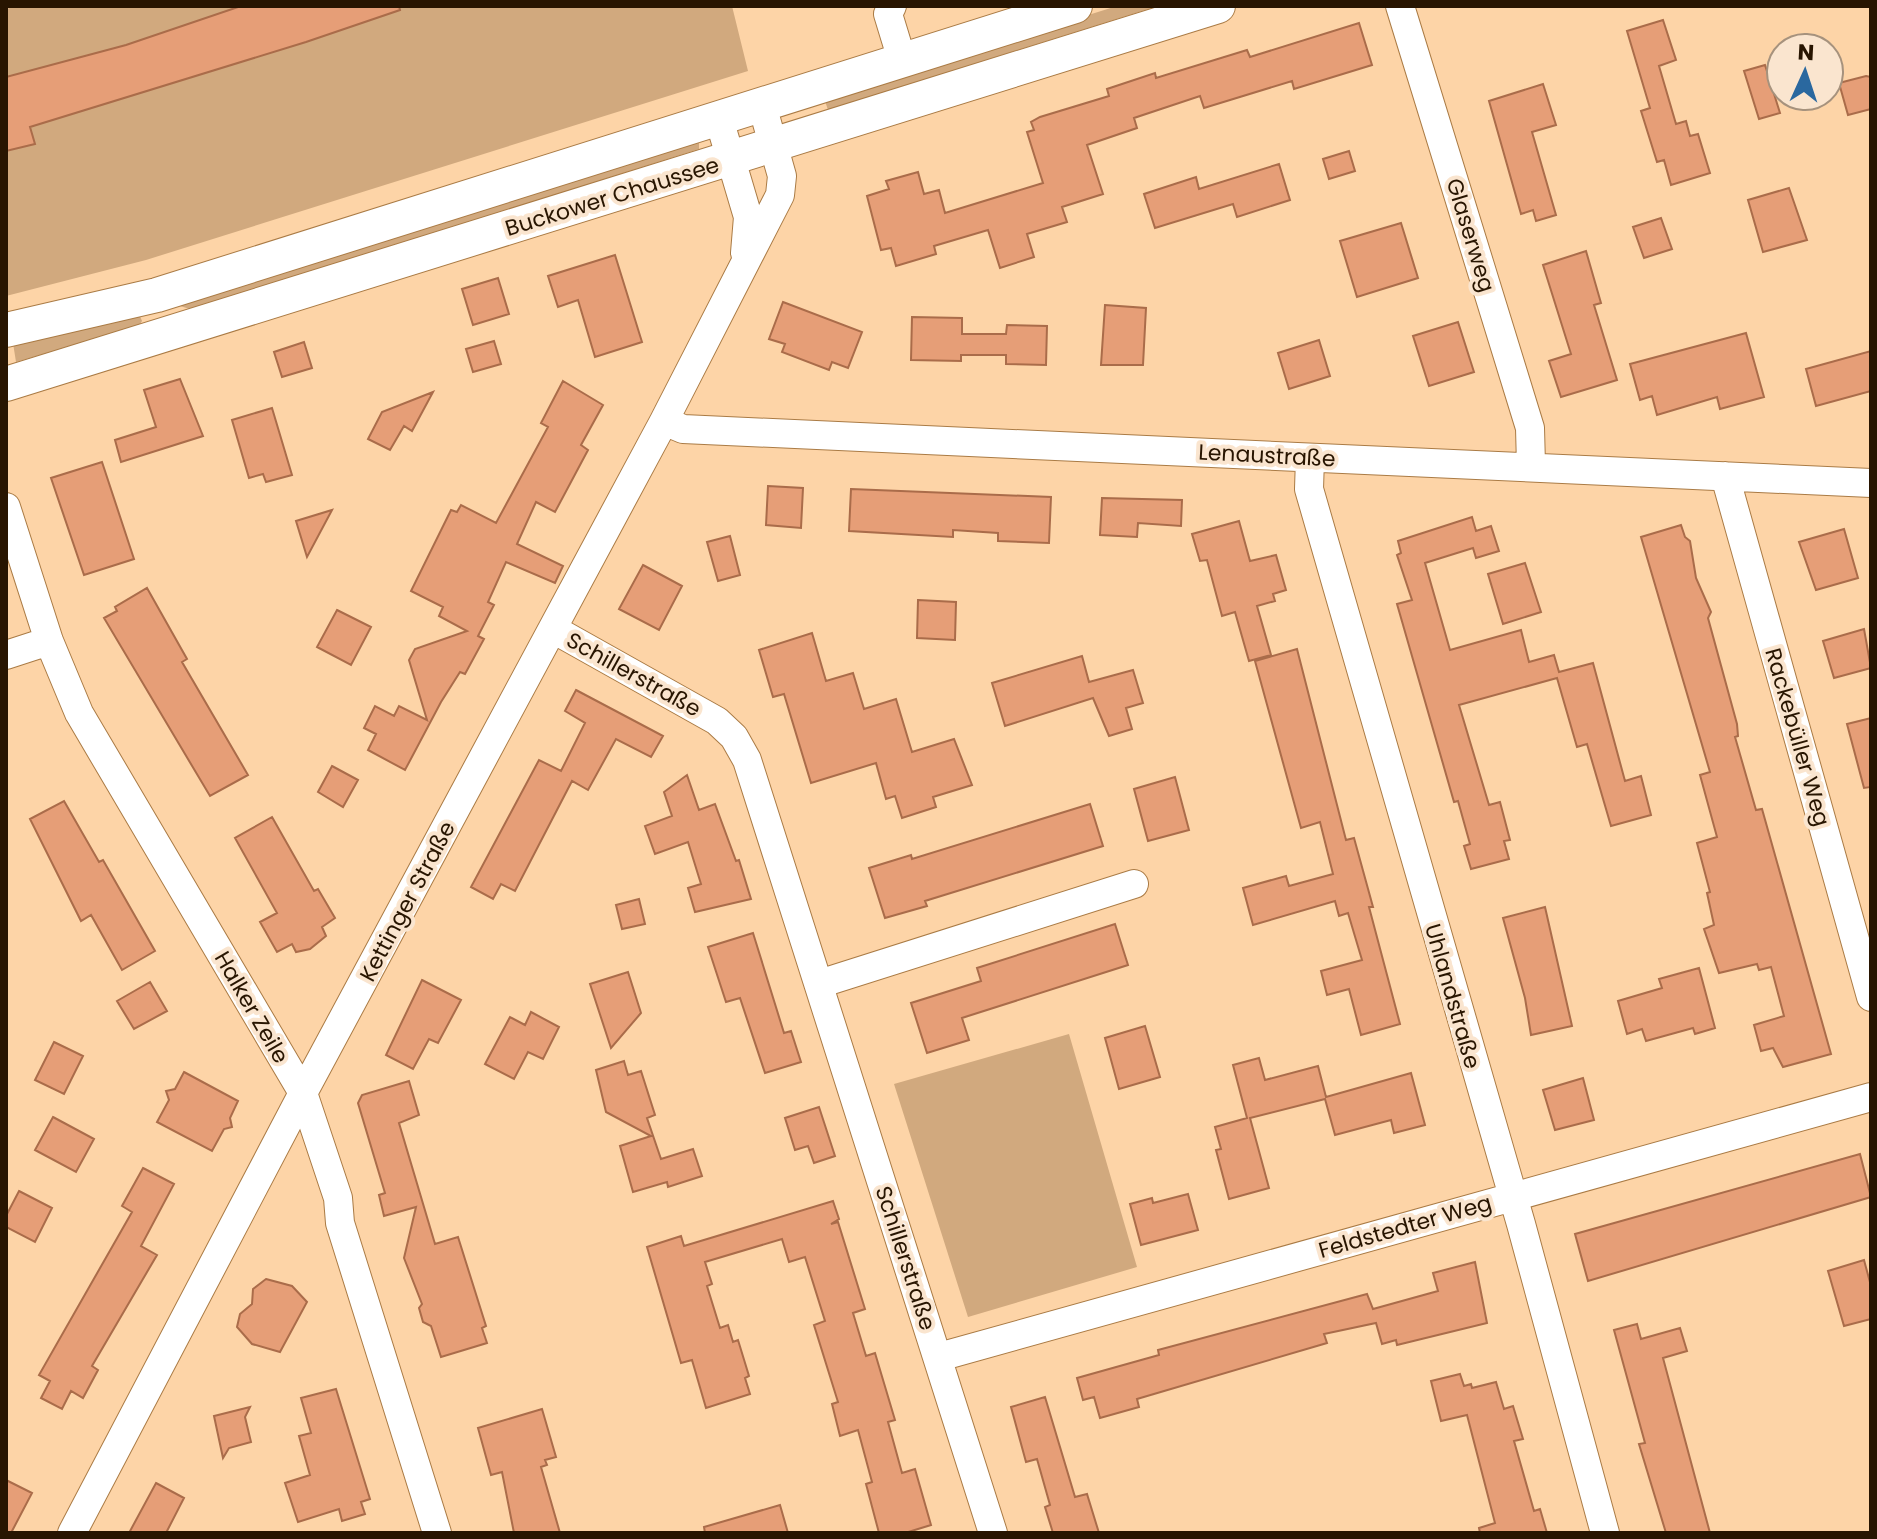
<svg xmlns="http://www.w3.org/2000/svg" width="1877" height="1539" font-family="Poppins,sans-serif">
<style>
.green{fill:#d1a97e}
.building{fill:#e69e77;stroke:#aa6c4a;stroke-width:2}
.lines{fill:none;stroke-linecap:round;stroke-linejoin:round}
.minor-casing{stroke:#aa7b45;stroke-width:30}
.major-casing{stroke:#aa7b45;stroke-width:36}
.minor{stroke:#fff;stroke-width:28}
.major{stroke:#fff;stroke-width:34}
.labels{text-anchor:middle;stroke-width:8;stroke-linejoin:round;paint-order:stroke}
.street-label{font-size:22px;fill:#281501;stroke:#fae5cf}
</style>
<rect width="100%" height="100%" fill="#fdd4a7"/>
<path class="green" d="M17 6H732L748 71 146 260 6 296V9Z
M1117 6H1158L828 110 824 98Z
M699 140V149L193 310 180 306 183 300Z
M139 314 142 321 139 326 16 362 13 343Z
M1069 1034 1137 1267 968 1317 894 1084Z"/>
<path class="building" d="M241 6H399L400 10 306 42 30 127 35 144 6 151V77L126 45Z
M1663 20 1676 60 1659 66 1676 124 1686 121 1690 136 1698 134 1710 173 1671 185 1664 160 1657 162 1641 111 1650 108 1627 31Z
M1359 23 1372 65 1294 89 1292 81 1204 108 1200 96 1134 118 1137 128 1087 145 1103 194 1062 207 1067 222 1027 234 1034 257 1000 268 988 230 934 246 936 254 896 266 891 248 881 250 867 196 889 189 886 181 918 172 924 194 939 190 945 213 1043 183 1027 132 1034 130 1031 122 1040 117 1109 96 1107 89 1155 73 1156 78 1247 50 1250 57Z
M1765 65 1780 113 1759 119 1744 71Z
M1866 76 1871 77V109L1848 115 1839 83Z
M1543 84 1556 125 1532 132 1556 215 1536 221 1533 210 1521 214 1489 101Z
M1349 151 1355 171 1329 179 1323 159Z
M1279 164 1290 200 1237 217 1233 204 1155 228 1144 194 1196 177 1199 189Z
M1789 188 1807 240 1763 252 1748 200Z
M1661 218 1672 249 1644 258 1633 227Z
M1401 223 1418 278 1357 297 1340 241Z
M1586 251 1601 303 1594 305 1617 380 1561 397 1549 361 1571 354 1543 265Z
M615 255 642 342 595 357 578 300 558 307 548 276Z
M498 278 509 314 473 325 462 289Z
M783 302 862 332 848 368 832 362 829 370 782 352 785 344 769 339Z
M1105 305 1146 308 1143 365H1101Z
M912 317 962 318V334H1006L1007 325 1047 326 1046 365 1006 364V355H961V361L911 360Z
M1458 322 1474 372 1429 386 1413 336Z
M1746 333 1764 397 1720 409 1717 397 1657 415 1652 396 1640 400 1630 364Z
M1319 340 1330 376 1289 389 1278 353Z
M494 341 501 364 473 372 466 349Z
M304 342 312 368 282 377 274 352Z
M1871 351V391L1816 406 1806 369Z
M180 379 203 436 121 462 115 440 156 427 144 390Z
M563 381 603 405 581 445 588 450 555 512 536 502 517 544 563 566 555 583 506 562 488 602 494 605 478 636 484 639 465 674 460 672 441 702 405 770 368 750 376 734 364 728 375 706 394 716 399 706 427 720 409 660 415 649 467 631 439 616 443 607 411 591 451 510 457 512 461 505 496 523 548 427 541 423Z
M433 392 412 431 404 426 390 450 368 439 382 412Z
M272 408 292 475 266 482 263 474 249 478 232 420Z
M102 462 134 559 84 575 51 478Z
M768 486 803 488 801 528 766 525Z
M851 489 1051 497 1049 543 998 541V533L953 530V537L849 531Z
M1102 498 1182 500 1181 526 1138 523 1137 537 1100 535Z
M332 510 307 557 296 521Z
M1472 517 1476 531 1491 526 1499 551 1476 558 1473 548 1425 563 1450 650 1521 630 1529 662 1554 655 1559 672 1593 663 1625 781 1641 776 1651 815 1611 826 1587 744 1577 747 1557 678 1459 705 1489 805 1500 802 1510 840 1504 841 1509 859 1471 869 1464 846 1470 844 1458 801 1454 802 1397 604 1412 600 1397 555 1401 553 1398 541Z
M1239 521 1250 561 1276 555 1286 590 1273 594 1275 601 1257 606 1271 655 1249 661 1235 612 1222 616 1207 560 1200 561 1192 534Z
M1681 525 1685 537 1690 541 1696 578 1711 612 1708 618 1737 724 1738 736 1735 737 1756 810 1762 809 1831 1054 1783 1067 1773 1048 1761 1051 1754 1025 1784 1016 1771 967 1759 970 1757 964 1719 973 1704 929 1714 925 1707 893 1710 892 1697 843 1717 837 1700 775 1710 772 1641 537Z
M1844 529 1858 578 1816 590 1799 542Z
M730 536 740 575 718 581 707 542Z
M1525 563 1541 612 1503 624 1488 574Z
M643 565 682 586 659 630 619 609Z
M147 588 187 659 182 662 248 775 210 796 104 618 117 611 115 607Z
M918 600 956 602 955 640 917 638Z
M337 610 371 627 351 665 317 647Z
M1864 629 1871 668 1834 678 1823 641Z
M812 633 826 681 853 673 864 709 896 699 912 752 954 739 972 785 933 797 936 807 902 818 895 796 886 799 876 763 811 783 784 694 773 697 759 650Z
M1297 649 1346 840 1354 838 1373 907H1369L1400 1024 1361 1035 1349 989 1327 995 1321 971 1362 960 1348 913 1339 916 1335 901 1253 925 1243 888 1286 876 1289 886 1333 874 1320 822 1301 828 1255 661Z
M1082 656 1089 682 1133 670 1143 703 1126 708 1132 729 1109 736 1093 698 1005 726 992 683Z
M576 690 663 736 651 757 616 739 588 790 572 781 515 891 501 884 493 899 471 887 539 760 561 771 585 723 565 711Z
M1871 718V787L1864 788 1847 724Z
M332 766 358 780 343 807 318 792Z
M687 775 699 810 715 804 736 861 739 860 751 899 695 912 688 888 701 884 688 842 655 854 645 826 672 816 664 792Z
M1175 777 1189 830 1148 841 1134 789Z
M64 801 99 862 103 860 155 951 122 970 91 915 81 921 30 819Z
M1090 804 1103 846 925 901 927 906 885 918 869 868 911 855 912 859Z
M272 817 314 891 318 889 335 918 322 927 326 936 310 949 296 952 292 944 277 952 260 922 277 913 235 838Z
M639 899 645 924 622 929 616 905Z
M1545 907 1572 1026 1531 1035 1525 998 1503 918Z
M1115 924 1128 965 962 1018 969 1040 927 1053 911 1003 981 981 977 968Z
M753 933 784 1033 791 1031 801 1062 765 1073 740 998 726 1002 708 947Z
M1699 968 1715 1028 1695 1034 1693 1028 1646 1041 1642 1029 1627 1034 1618 1001 1662 988 1659 979Z
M628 972 641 1013 611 1048 590 984Z
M422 980 461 1000 438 1043 429 1039 413 1069 386 1055Z
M150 982 167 1011 134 1029 117 1001Z
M531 1012 559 1027 543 1059 528 1052 514 1079 485 1064 510 1017 525 1025Z
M1145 1026 1160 1077 1119 1089 1105 1038Z
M54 1042 83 1056 64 1094 35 1080Z
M1259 1058 1265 1080 1318 1066 1326 1097 1411 1073 1425 1125 1394 1133 1391 1120 1335 1135 1325 1099 1250 1118 1269 1188 1229 1199 1216 1150 1221 1149 1215 1127 1247 1118 1233 1065Z
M624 1061 628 1075 641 1071 655 1115 647 1118 661 1159 693 1149 702 1176 668 1187 667 1182 633 1192 620 1146 651 1136 606 1112 596 1070Z
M184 1072 238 1101 230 1118 232 1127 224 1129 212 1151 157 1122 169 1100 166 1091 175 1089Z
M1583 1078 1594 1120 1555 1130 1543 1090Z
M409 1081 419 1115 399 1123 435 1244 458 1237 486 1326 482 1328 487 1343 441 1357 431 1326 423 1322 419 1308 422 1304 404 1258 416 1207 384 1216 379 1195 385 1193 358 1103 362 1095Z
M819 1107 835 1156 814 1163 808 1146 795 1150 785 1118Z
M53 1117 94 1139 76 1172 35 1150Z
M1860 1154 1871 1197 1588 1281 1575 1234Z
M143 1168 174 1184 141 1246 157 1255 92 1366 98 1370 83 1398 71 1391 62 1409 41 1398 50 1381 39 1375 132 1212 122 1206Z
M19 1191 52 1208 35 1242 6 1227V1216Z
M1188 1194 1198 1230 1141 1245 1130 1204 1152 1198 1153 1203Z
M833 1201 839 1219 831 1224 838 1222 865 1309 853 1313 866 1356 875 1353 895 1420 888 1422 902 1473 915 1469 931 1525 905 1533H879L866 1484 872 1482 858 1430 840 1436 832 1404 838 1402 814 1325 825 1321 805 1257 789 1262 782 1239 705 1262 712 1284 707 1286 720 1328 728 1325 733 1342 738 1340 749 1376 745 1378 750 1394 706 1408 692 1360 681 1363 647 1247 681 1236 684 1246Z
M1864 1260 1871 1286V1319L1844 1326 1828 1271Z
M1475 1262 1487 1323 1397 1345 1396 1340 1382 1344 1376 1323 1324 1334 1327 1343 1137 1399 1139 1407 1100 1418 1094 1397 1083 1400 1077 1378 1159 1355 1158 1350 1367 1294 1373 1309 1438 1291 1433 1273Z
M266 1279 292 1286 307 1302 280 1352 252 1344 237 1327 240 1314 252 1304 253 1289Z
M1637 1324 1641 1339 1680 1328 1687 1351 1663 1358 1710 1533H1666L1639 1444 1645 1443 1614 1330Z
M1460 1374 1464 1386 1471 1384 1472 1388 1496 1382 1504 1409 1513 1406 1523 1439 1514 1441 1534 1511 1540 1509 1547 1533H1480L1479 1528 1495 1523 1467 1415 1441 1421 1431 1381Z
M336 1389 370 1499 361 1502 365 1514 342 1521 339 1509 298 1522 285 1483 310 1475 299 1436 311 1433 301 1398Z
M1045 1397 1075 1497 1087 1494 1099 1533H1053L1045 1507 1050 1505 1037 1459 1026 1462 1011 1407Z
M250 1407 245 1417 251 1442 229 1448 223 1458 214 1416Z
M542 1409 556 1457 545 1460 547 1465 541 1467 560 1533H514L502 1472 491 1475 478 1428Z
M6 1480 32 1493 11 1533H6Z
M156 1483 184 1498 166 1533H129Z
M780 1505 788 1533H705L704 1527Z"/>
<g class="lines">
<defs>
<path id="minor" d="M892 6 888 14 902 60
M1400 6 1530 428 1531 465
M719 119 748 217 745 253
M664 421 683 429 1871 483
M1310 458 1309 489 1521 1224 1605 1533
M1725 476 1871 997
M6 507 49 641 79 713 303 1093 338 1198 340 1223 437 1533
M553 629 717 721 734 737 747 760 993 1533
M6 655 49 641
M819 984 1134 884
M939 1357 1871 1097
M72 1533 303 1093 664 421 780 195 782 176 762 105"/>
<path id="major" d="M6 330 157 295 1075 6
M6 384 1218 6"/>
</defs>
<use href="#minor" class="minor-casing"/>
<use href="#major" class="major-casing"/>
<use href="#minor" class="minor"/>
<use href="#major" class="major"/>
</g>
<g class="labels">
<g class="street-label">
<text transform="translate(612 196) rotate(-17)" y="8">Buckower Chaussee</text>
<text transform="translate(1471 235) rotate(73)" y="8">Glaserweg</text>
<text transform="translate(1267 455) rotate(3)" y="8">Lenaustraße</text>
<text transform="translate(634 674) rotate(29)" y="8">Schillerstraße</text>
<text transform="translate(1798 737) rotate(74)" y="8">Rackebüller Weg</text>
<text transform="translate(407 901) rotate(-62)" y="8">Kettinger Straße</text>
<text transform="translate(1453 996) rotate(74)" y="8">Uhlandstraße</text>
<text transform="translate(252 1007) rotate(60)" y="8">Halker Zeile</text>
<text transform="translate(1405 1226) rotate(-16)" y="8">Feldstedter Weg</text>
<text transform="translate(906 1258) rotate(72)" y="8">Schillerstraße</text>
</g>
</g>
<rect width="1877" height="1539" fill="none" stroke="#281501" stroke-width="16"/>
<g transform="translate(1805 72) rotate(3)"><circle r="38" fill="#fae5cf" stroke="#a6927d" stroke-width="2"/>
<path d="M0-6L14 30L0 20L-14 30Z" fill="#2a689f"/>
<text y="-12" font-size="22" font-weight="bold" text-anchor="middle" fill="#281501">N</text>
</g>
</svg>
